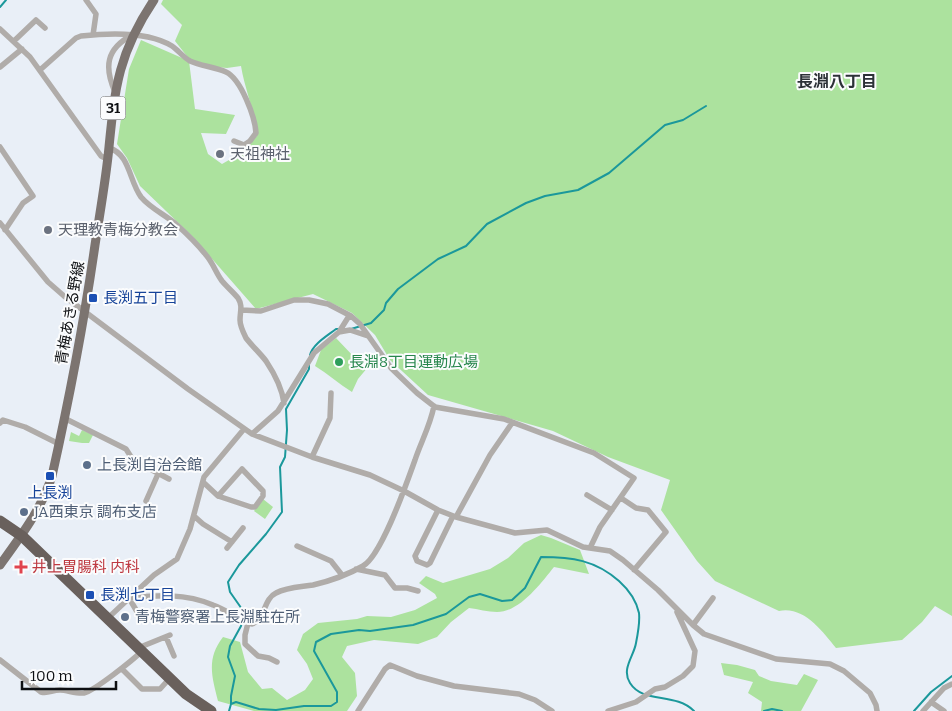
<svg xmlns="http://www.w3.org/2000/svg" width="952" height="711" font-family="Bitter,'Noto Sans JP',serif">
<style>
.green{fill:#ace29e}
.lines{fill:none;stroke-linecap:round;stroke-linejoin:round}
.stream{stroke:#1b989b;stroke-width:2}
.street{stroke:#b0aca9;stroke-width:5.5}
.primary{stroke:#7c7470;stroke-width:9}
.highway{stroke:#69605c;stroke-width:11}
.worship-dot{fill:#6b7280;stroke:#fbfcfd;stroke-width:2}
.transit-dot{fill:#1a4fb4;stroke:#fbfcfd;stroke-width:2}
.leisure-dot{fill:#2e9e5b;stroke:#fbfcfd;stroke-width:2}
.service-dot{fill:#5c6f8a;stroke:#fbfcfd;stroke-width:2}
.health-dot{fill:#e0444e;stroke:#fbfcfd;stroke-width:2}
.labels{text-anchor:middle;stroke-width:4;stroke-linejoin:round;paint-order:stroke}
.shield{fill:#fbfcfd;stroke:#555759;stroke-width:1}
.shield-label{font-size:14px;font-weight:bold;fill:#0e1013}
.worship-label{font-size:15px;fill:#5b616d;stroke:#fbfcfd;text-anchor:start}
.transit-label{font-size:15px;fill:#164399;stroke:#fbfcfd;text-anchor:start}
.street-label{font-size:15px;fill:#0e1013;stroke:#fbfcfd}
.leisure-label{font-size:15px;fill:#27864d;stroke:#fbfcfd;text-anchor:start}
.service-label{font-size:15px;fill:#4e5e75;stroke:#fbfcfd;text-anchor:start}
.health-label{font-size:15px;fill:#be3a42;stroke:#fbfcfd;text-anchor:start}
.neighbourhood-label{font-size:16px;font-weight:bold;fill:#2c3137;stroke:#fbfcfd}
</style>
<rect width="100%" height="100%" fill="#e9eff7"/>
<path class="green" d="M163 0H952V616L935 606 922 622 902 640 836 648C822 631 804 606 779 611L715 581 697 561 661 510 670 480 608 457 553 431 428 395 390 360 375 335 352 313 313 294 256 309 192 236 140 186 127 158 117 144 129 69 141 40 189 61 195 109 235 115 226 134 201 133 208 154 222 164 236 156 257 136C255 112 245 90 241 66L227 68 194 65 175 41 182 25 161 4Z
M336 338 355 358 368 367 358 379 352 392C339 384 328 374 315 366L321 350Z
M82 430 93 435 89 443H82L69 441 71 432 79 436Z
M263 499 273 507 265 519 254 511Z
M541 535 551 538 580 550 589 574 554 567C541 583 520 612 497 612 488 612 478 609 469 608L451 622 437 637 418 644 374 640 347 646 342 657 355 673 357 696 347 711H254L218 701C212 677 206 659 223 637L240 642 248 672 262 689 272 688 287 700 305 690 313 679 307 664 297 650 303 634 318 623 357 619 367 616 391 617 415 610 437 598 435 594 419 583 426 576 443 583 490 569 508 558 524 543Z
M721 663 737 665 755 670 759 676 771 681 797 685 804 674 818 680 801 711H761L762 702 748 693 753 682 724 675Z"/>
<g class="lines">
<path class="stream" d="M0 7 6 0
M351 329 371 323 384 310 386 303 398 289 438 259 466 246 487 224 526 203 545 196 578 190 609 173 665 125 683 120 706 106
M310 355C313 344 327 336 336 329H339
M231 704V696L235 676 228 657 230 646 241 626 244 612 230 592 228 582 239 565 266 534 282 512 280 467 285 457 287 430 286 409 309 369V364
M229 711 231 704 236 702 259 709 276 710 304 706H331L337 702V692L314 651 316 642 331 634 359 630 370 631 413 625 446 614 469 597 480 594 502 601 512 600 525 588 541 557C572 557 595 560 619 581 629 590 636 599 639 613 640 622 638 633 636 643 634 656 621 669 630 683 643 704 675 692 694 711
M764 711 772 709 782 711
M914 711 931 692 952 676"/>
<path class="street" d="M86 0 96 14 93 35
M0 29 30 57 101 156 107 159
M14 41 36 20 45 28
M0 67 22 49
M40 70 76 38 81 36C108 33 148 31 172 46 178 50 183 57 190 61 201 66 215 67 226 72 241 79 255 117 256 133L250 141 244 145 234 141
M115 92C104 67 106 49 132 35
M0 147 33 196 23 203 5 230
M109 148C130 154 129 181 141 197 151 209 166 215 177 225 187 234 198 245 206 255 213 263 216 273 222 281 227 287 233 292 238 298 243 306 240 311 240 320 240 326 243 332 246 338 252 346 260 353 266 361 274 373 282 388 284 403
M0 223 48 282 64 296 188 389 252 434 312 457 370 475 404 491 438 510 456 517 515 533 547 530 583 547 610 551 623 560 658 590 693 625 704 634 776 659 830 664 844 671 870 693 876 705 877 711
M242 310 261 311 294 300H309L328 304 351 316 360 324 391 368 417 393 435 407 504 419 594 453 634 478 600 527 590 548
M339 332 350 330 368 336
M64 418 126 449 133 460 169 479
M0 423 3 420 25 427 59 444
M252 434 278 411 314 353 339 332 349 316
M312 457 330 418 331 393
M203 482 218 496 251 507H255L263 496V491L242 469 218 496
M587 495 612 510
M621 498 636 508 648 510 666 532 634 570
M146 501 158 474
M438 510 415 556 417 561 427 565 430 563 453 516
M194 516 203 524 232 542
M456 517 490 455 512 423
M297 546 331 561 342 575
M227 548 243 528
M356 569 385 575 395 588H407L418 591
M139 615 129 598C158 595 185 593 213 605 227 610 238 619 252 624 266 619 263 599 276 593 287 587 301 587 313 585 330 581 349 574 363 566 382 555 407 482 415 460 421 442 430 426 434 406
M108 618 154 575 177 559 190 529 204 477 244 429
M248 623 245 635V644L258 656 269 658 277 662
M693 625 713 598
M166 637 174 656
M138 648 170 635
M0 660 41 692C48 694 52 690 60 690 67 690 76 694 84 693 94 691 133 660 142 651
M122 669 142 689H160L170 678
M931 702 944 711
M358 711 385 669 390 665 417 676 454 686 519 694 535 700 552 711
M608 711 636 702 655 689 665 687 683 676 693 666 695 651 677 612
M923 711 944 688 952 684"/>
<path class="primary" d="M0 565C21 536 41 510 52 476 69 400 84 322 95 245 100 212 106 179 109 147 115 86 119 52 154 0"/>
<path class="highway" d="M0 521 22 536 186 694 211 711"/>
</g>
<g class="worship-dot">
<circle cx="220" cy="154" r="5"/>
<circle cx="48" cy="230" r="5"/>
</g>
<g class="transit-dot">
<rect x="88" y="293" width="10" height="10" rx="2.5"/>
<rect x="45" y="471" width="10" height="10" rx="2.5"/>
<rect x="85" y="590" width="10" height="10" rx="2.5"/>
</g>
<circle class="leisure-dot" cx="339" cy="362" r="5"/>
<g class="service-dot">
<circle cx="87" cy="465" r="5"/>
<circle cx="24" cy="512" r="5"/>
<circle cx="125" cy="617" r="5"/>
</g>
<path class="health-dot" d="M18.5 559.5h5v5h5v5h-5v5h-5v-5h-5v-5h5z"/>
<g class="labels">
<rect class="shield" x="100.5" y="96.5" width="25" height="23" rx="4"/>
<g class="shield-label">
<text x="113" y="113">31</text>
</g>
<g class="worship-label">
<text x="230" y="159">天祖神社</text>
<text x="58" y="235">天理教青梅分教会</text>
</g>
<g class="transit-label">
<text x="103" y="303">長渕五丁目</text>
<text x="50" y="498" text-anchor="middle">上長渕</text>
<text x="100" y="600">長渕七丁目</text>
</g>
<g class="street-label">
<text transform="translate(70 313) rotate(-80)" y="5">青梅あきる野線</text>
</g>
<g class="leisure-label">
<text x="349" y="367">長淵8丁目運動広場</text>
</g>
<g class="service-label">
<text x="97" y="470">上長渕自治会館</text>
<text x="34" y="517">JA西東京 調布支店</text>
<text x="135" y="622">青梅警察署上長淵駐在所</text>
</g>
<g class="health-label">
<text x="32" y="572">井上胃腸科 内科</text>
</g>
<g class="neighbourhood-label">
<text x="837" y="87">長淵八丁目</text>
</g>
</g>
<path d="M22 681v8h94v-8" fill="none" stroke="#0e1013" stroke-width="2.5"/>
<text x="30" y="681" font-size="15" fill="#0e1013" stroke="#fbfcfd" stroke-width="4" paint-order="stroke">100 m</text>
</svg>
